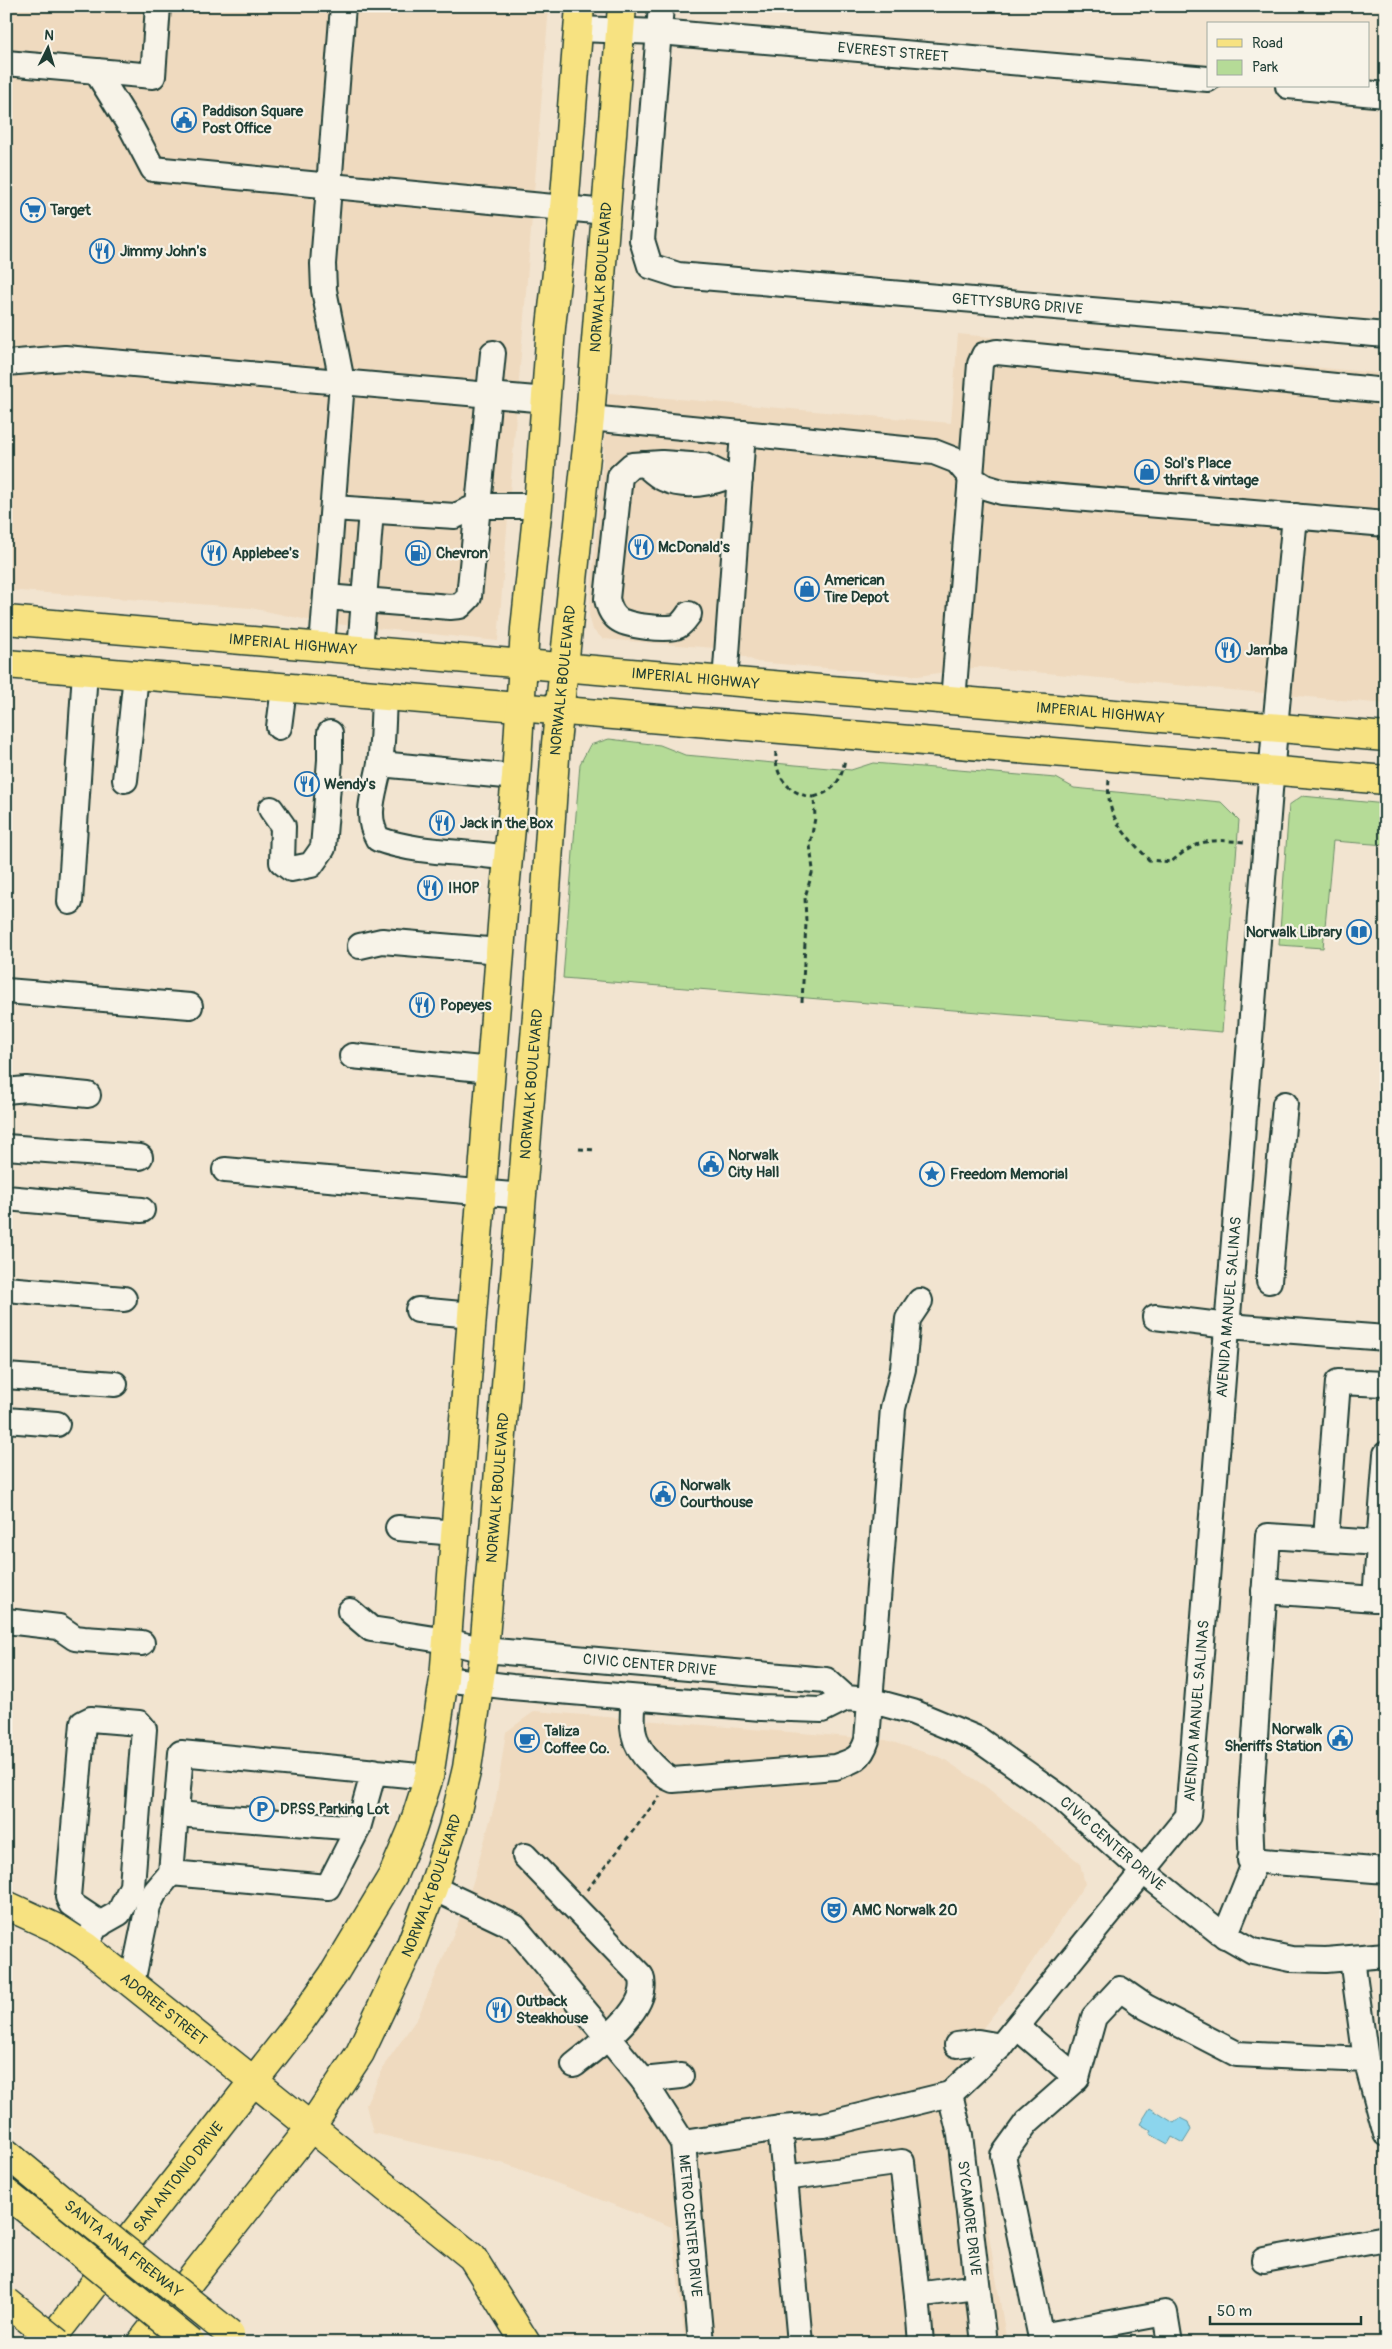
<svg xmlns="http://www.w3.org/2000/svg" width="1392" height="2349" font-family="Pangolin,sans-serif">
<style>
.built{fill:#efdabf}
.green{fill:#b5db97;stroke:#6a8c66}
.water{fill:#8cd5ed;stroke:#6098a3}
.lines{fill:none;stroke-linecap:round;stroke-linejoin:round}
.minor-casing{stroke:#1f3d34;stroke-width:28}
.major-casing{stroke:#1f3d34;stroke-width:31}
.highway-casing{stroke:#1f3d34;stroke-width:31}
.path{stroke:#1f3d34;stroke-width:3;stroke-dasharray:5 4;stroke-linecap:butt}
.minor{stroke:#f7f3e8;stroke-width:24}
.major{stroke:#f7e281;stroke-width:28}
.highway{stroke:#f7e281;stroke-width:28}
.highway-bridge-casing{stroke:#1f3d34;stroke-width:31;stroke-linecap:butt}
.highway-bridge{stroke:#f7e281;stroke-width:28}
.labels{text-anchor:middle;stroke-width:4.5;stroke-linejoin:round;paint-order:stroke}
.street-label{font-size:15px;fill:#1f3d34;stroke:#f7f3e8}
.poi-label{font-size:15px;font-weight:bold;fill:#1f3d34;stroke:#f7f3e8;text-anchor:start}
</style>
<rect width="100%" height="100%" fill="#f2e4d0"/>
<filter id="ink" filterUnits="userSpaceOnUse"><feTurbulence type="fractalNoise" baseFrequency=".02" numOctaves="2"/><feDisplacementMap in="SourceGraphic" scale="10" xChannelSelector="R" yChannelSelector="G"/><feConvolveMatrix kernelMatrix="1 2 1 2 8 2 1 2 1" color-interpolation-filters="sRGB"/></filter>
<g filter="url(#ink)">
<path class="built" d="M6 6H549L498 641 317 622 251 608 6 590Z
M958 334 1386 374V704L980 667 918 676 757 662 727 649 603 639 593 630 589 615 609 393 951 423Z
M535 1711 886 1740 942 1758 985 1786 1080 1863 1085 1884 1012 1991 963 2053 970 2123 1007 2343H685L672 2227 506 2164 373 2133 366 2105 385 2064 418 2017 458 1923 473 1882 496 1799 506 1732Z"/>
<path class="green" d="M609 739 660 745 685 755 851 770 873 763 1056 778 1074 788 1221 802 1239 820 1222 1032 563 978 580 764 590 745Z
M1302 796 1386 804V845L1333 841 1323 948 1279 945 1289 805Z"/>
<path class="water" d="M1150 2108 1174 2123 1180 2118 1188 2122 1191 2130 1183 2143 1172 2137 1168 2144 1150 2134 1152 2131 1140 2124Z"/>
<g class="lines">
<defs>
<g id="minor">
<path id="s1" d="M661 6 642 240 650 266 678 275 1386 335"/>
<path id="s2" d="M578 29 659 32 1208 79"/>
<path d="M6 63 153 76 158 6"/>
<path d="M96 71 132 129 153 169 606 212"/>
<path d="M1288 86 1386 95"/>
<path d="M6 363 65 358 547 400"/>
<path d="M590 418 934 452 957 461 972 479 985 487 1002 492 1386 524"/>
<path d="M644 464C650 469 657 476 664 479 684 488 707 484 727 477"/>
<path d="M333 508 455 516 478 506H538"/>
<path d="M326 597 450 607 460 606 469 597 493 353"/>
<path d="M689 614C686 618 683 623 678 626 669 631 626 626 618 619 611 614 609 607 607 599L620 476 632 465 662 463 705 466 727 477 740 479"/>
<path d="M322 647 342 382 324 290 323 264 343 6"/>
<path d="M360 650 371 511"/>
<path d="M725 682 743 433"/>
<path d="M384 696C383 718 383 741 380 763 376 790 363 814 378 839 419 854 465 851 508 858"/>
<path d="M953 701 980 364 984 355 997 352 1386 391"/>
<path d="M279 727 284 688"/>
<path d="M380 764 516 777"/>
<path d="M125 780 136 675"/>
<path d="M271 809 283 826 282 862 291 869 311 865 323 848 330 760V733"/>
<path d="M70 902 85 671"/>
<path d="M360 946 382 941 500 951"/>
<path d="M6 991 190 1006"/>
<path d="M352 1056 491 1070"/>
<path d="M6 1091 26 1089 88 1095"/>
<path d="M6 1147 140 1157"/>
<path d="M225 1170 523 1196"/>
<path d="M6 1198 142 1210"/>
<path d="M1269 1281 1285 1104"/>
<path d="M6 1289 124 1299"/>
<path d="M418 1310 472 1315"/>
<path d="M1155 1317 1228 1326 1386 1338"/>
<path d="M6 1376 115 1384"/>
<path d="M6 1420 57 1424"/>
<path d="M1386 1454 1375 1599 1386 1598"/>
<path d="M398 1528 455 1533"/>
<path d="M1326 1538 1338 1382 1386 1384"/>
<path d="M1264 1591 1375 1599"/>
<path d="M350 1611 371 1629 391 1632"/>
<path d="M6 1621 59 1627 75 1638 84 1639 142 1643"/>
<path id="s3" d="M403 1634 447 1641 484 1650 826 1680 846 1698"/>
<path id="s4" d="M444 1679 512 1687 761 1708 822 1710 846 1698 869 1700 913 1712 978 1739 1060 1797 1144 1872 1218 1931 1253 1951 1291 1959 1326 1960 1386 1955"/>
<path d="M634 1698C631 1725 631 1744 651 1763 658 1770 664 1777 673 1780L835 1767C853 1761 861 1759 867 1740L893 1408 903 1369 908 1319 920 1301"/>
<path d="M374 1771 358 1828 328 1887 171 1873 181 1753 429 1777"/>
<path d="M176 1814 358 1828"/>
<path d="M525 1856 641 1976C653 2008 596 2047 574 2065"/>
<path d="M1250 1860 1386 1871"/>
<path id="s5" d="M433 1888 515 1927 643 2080 683 2143 701 2343"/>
<path d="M1225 1936 1252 1869 1250 1815 1268 1536 1379 1543"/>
<path d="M85 1946 96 1926 119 1913 132 1886 144 1729 139 1723 91 1719 83 1723 68 1897 71 1904 101 1924"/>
<path d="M1352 1959 1366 2060"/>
<path d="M132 1983 148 1906 155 1892 171 1873"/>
<path d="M1017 2027 1077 2078"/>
<path d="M957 2045 978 2042 1001 2046"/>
<path d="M643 2080 681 2076"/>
<path id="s6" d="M950 2094 960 2135 984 2343"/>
<path d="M780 2128 785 2178 902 2162 917 2295"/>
<path id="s7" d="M683 2143 780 2128 823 2125 950 2094 1001 2046 1188 1816 1275 728 1295 516"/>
<path d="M785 2178 800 2343"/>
<path d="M1264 2260 1386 2238"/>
<path d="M1041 2336 1165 2313 1170 2343"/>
<path d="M921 2343 917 2295 976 2287"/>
<path d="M1042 2343 1003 2155 1027 2122 1077 2078 1094 2017 1120 1989 1146 2007 1237 2054 1366 2060 1386 2134"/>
</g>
<g id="major">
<path id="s8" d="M6 620 1386 737"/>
<path d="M6 664 1386 780"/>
<path id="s9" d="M6 1905 60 1930 85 1946 311 2127"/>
<path id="s10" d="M48 2343 299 2023 333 1975 393 1875 412 1830 429 1777 444 1679 504 900 516 777 525 629 538 506 551 327 564 209 580 6"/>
<path id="s11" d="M141 2343 311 2127 360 2053 410 1947 433 1888 453 1827 467 1768 484 1650 540 979 556 743 590 418 622 6"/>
</g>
<path id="highway" d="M311 2127 472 2257 526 2343
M6 2153 65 2202
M6 2193 45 2224"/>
</defs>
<use href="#minor" class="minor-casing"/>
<use href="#major" class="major-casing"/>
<use href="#highway" class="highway-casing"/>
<path class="path" d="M776 752C774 776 789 795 814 797
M1109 780C1105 819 1125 833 1149 860L1171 862C1199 839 1208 839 1244 842
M802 1002 806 923 805 897 813 870 810 845 815 818 814 797C835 791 842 780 845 758
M579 1149 596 1150
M587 1890 660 1796"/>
<use href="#minor" class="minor"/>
<use href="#major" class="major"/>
<use href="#highway" class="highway"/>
<defs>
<g id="highway-bridge">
<path id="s12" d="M65 2202 230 2334"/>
<path d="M45 2224 191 2343"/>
<path d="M7 2302 58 2343"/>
</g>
</defs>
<use href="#highway-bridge" class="highway-bridge-casing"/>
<use href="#highway-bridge" class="highway-bridge"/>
</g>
</g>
<defs>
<symbol id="civic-ring" viewBox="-11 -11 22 22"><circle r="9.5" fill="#f7f3e8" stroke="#1f6fb2" stroke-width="1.5"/><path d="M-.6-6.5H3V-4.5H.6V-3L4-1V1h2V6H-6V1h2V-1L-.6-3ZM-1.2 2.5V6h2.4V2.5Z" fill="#1f6fb2"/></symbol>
<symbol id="supermarket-ring" viewBox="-11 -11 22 22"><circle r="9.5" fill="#f7f3e8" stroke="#1f6fb2" stroke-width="1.5"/><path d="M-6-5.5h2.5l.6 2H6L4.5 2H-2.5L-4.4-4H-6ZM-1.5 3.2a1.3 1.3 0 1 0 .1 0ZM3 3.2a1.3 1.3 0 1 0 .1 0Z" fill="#1f6fb2"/></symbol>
<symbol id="restaurant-ring" viewBox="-11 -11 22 22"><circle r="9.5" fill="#f7f3e8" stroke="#1f6fb2" stroke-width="1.5"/><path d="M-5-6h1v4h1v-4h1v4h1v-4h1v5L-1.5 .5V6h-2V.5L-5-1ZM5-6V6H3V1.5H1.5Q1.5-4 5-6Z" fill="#1f6fb2"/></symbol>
<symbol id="shop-ring" viewBox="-11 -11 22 22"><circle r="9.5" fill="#f7f3e8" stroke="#1f6fb2" stroke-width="1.5"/><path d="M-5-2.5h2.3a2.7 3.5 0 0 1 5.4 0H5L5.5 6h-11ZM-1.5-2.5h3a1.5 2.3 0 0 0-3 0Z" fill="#1f6fb2"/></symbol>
<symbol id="fuel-ring" viewBox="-11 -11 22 22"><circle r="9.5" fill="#f7f3e8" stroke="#1f6fb2" stroke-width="1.5"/><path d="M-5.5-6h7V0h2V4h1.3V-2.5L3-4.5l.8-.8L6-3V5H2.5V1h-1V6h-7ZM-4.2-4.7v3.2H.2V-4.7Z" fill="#1f6fb2"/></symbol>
<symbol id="library-ring" viewBox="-11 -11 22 22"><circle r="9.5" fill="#f7f3e8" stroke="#1f6fb2" stroke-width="1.5"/><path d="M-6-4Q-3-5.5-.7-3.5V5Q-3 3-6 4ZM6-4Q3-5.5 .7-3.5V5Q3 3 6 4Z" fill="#1f6fb2"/></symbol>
<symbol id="sight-ring" viewBox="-11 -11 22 22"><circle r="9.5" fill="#f7f3e8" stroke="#1f6fb2" stroke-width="1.5"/><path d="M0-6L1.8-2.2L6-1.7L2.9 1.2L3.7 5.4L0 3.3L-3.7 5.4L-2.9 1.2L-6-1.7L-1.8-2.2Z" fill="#1f6fb2"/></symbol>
<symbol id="cafe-ring" viewBox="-11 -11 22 22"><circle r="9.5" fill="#f7f3e8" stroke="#1f6fb2" stroke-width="1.5"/><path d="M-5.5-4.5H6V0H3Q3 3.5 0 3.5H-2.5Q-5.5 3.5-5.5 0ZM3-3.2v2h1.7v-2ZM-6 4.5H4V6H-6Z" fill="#1f6fb2"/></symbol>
<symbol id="parking-ring" viewBox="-11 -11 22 22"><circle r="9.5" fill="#f7f3e8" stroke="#1f6fb2" stroke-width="1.5"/><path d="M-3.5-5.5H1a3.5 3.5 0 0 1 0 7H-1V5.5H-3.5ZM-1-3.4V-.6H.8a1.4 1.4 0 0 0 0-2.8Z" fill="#1f6fb2"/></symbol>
<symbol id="theatre-ring" viewBox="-11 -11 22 22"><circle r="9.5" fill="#f7f3e8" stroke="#1f6fb2" stroke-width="1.5"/><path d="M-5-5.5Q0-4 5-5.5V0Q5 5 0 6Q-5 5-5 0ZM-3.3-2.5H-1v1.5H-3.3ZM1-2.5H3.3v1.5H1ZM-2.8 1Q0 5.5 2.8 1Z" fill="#1f6fb2"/></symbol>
</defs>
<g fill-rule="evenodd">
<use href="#civic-ring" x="170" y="106" width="28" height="28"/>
<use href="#supermarket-ring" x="19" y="196" width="28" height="28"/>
<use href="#restaurant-ring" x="88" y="237" width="28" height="28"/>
<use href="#shop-ring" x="1133" y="458" width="28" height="28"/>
<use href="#restaurant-ring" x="627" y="533" width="28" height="28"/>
<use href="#restaurant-ring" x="200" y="539" width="28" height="28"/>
<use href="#fuel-ring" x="404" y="539" width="28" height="28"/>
<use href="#shop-ring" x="793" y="575" width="28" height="28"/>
<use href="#restaurant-ring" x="1214" y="636" width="28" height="28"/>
<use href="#restaurant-ring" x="293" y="770" width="28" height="28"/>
<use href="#restaurant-ring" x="428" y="809" width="28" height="28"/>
<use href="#restaurant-ring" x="416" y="874" width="28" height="28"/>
<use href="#library-ring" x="1345" y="918" width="28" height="28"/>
<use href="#restaurant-ring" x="408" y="991" width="28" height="28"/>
<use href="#civic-ring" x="697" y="1150" width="28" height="28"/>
<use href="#sight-ring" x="918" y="1160" width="28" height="28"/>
<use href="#civic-ring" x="649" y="1480" width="28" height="28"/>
<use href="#civic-ring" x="1326" y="1724" width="28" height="28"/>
<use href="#cafe-ring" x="513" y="1726" width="28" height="28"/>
<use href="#parking-ring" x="248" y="1795" width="28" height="28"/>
<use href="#theatre-ring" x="820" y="1896" width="28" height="28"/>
<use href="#restaurant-ring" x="485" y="1996" width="28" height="28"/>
</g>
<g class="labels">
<g class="street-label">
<text dy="5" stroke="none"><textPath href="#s2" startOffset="316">EVEREST STREET</textPath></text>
<text dy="5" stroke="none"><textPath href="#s11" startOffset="2166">NORWALK BOULEVARD</textPath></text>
<text dy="5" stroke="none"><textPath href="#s1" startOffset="632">GETTYSBURG DRIVE</textPath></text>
<text dy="5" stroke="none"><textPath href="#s8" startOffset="288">IMPERIAL HIGHWAY</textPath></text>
<text dy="5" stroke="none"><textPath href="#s8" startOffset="692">IMPERIAL HIGHWAY</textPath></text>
<text dy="5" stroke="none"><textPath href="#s11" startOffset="1761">NORWALK BOULEVARD</textPath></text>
<text dy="5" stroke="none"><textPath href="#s8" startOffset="1098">IMPERIAL HIGHWAY</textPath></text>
<text dy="5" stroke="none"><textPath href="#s11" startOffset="1356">NORWALK BOULEVARD</textPath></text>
<text dy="5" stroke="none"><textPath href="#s7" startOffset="1149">AVENIDA MANUEL SALINAS</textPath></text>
<text dy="5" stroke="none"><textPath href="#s11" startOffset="951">NORWALK BOULEVARD</textPath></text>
<text dy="5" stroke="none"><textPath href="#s3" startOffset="249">CIVIC CENTER DRIVE</textPath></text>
<text dy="5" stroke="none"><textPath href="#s7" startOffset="744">AVENIDA MANUEL SALINAS</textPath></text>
<text dy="5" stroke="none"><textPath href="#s4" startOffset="716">CIVIC CENTER DRIVE</textPath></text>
<text dy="5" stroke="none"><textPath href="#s11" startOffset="546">NORWALK BOULEVARD</textPath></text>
<text dy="5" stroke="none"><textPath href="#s9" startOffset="190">ADOREE STREET</textPath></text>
<text dy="5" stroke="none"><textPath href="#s10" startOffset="211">SAN ANTONIO DRIVE</textPath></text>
<text dy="5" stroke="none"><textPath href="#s6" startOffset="126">SYCAMORE DRIVE</textPath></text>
<text dy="5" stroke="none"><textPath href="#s5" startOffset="448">METRO CENTER DRIVE</textPath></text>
<text dy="5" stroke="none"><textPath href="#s12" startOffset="75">SANTA ANA FREEWAY</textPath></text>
</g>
<g class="poi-label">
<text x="202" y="116">Paddison Square<tspan x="202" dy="17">Post Office</tspan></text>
<text x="50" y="215">Target</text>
<text x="120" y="256">Jimmy John's</text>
<text x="1164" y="468">Sol's Place<tspan x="1164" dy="17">thrift &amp; vintage</tspan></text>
<text x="658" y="552">McDonald's</text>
<text x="232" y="558">Applebee's</text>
<text x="436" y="558">Chevron</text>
<text x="824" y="585">American<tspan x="824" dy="17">Tire Depot</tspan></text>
<text x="1246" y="655">Jamba</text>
<text x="324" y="789">Wendy's</text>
<text x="460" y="828">Jack in the Box</text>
<text x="448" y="893">IHOP</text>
<text x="1342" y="937" text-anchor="end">Norwalk Library</text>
<text x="440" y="1010">Popeyes</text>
<text x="728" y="1160">Norwalk<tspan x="728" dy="17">City Hall</tspan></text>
<text x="950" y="1179">Freedom Memorial</text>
<text x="680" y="1490">Norwalk<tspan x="680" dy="17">Courthouse</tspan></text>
<text x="1322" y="1734" text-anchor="end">Norwalk<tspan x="1322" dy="17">Sheriffs Station</tspan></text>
<text x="544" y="1736">Taliza<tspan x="544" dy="17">Coffee Co.</tspan></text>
<text x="280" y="1814">DPSS Parking Lot</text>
<text x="852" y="1915">AMC Norwalk 20</text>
<text x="516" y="2006">Outback<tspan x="516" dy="17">Steakhouse</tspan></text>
</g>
</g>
<rect width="1392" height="2349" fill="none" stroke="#f7f3e8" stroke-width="25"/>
<rect x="12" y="12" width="1367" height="2324" fill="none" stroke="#1f3d34" stroke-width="2" filter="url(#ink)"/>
<rect x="1207" y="22" width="162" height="65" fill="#f7f3e8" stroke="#a1aaa0"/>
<rect x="1217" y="39" width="25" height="8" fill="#f7e281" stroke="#a1aaa0"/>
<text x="1252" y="48" font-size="15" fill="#1f3d34">Road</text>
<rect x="1217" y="60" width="25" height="15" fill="#b5db97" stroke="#a1aaa0"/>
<text x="1252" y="72" font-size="15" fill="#1f3d34">Park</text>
<g transform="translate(48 48) rotate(5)" stroke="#f7f3e8" stroke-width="4" paint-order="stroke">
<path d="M0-4L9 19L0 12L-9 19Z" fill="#1f3d34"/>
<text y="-8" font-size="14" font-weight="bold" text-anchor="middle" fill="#1f3d34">N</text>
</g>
<path d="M1210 2316v8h151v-8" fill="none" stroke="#1f3d34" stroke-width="2.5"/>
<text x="1217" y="2316" font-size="15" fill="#1f3d34" stroke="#f7f3e8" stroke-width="4" paint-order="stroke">50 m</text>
</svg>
